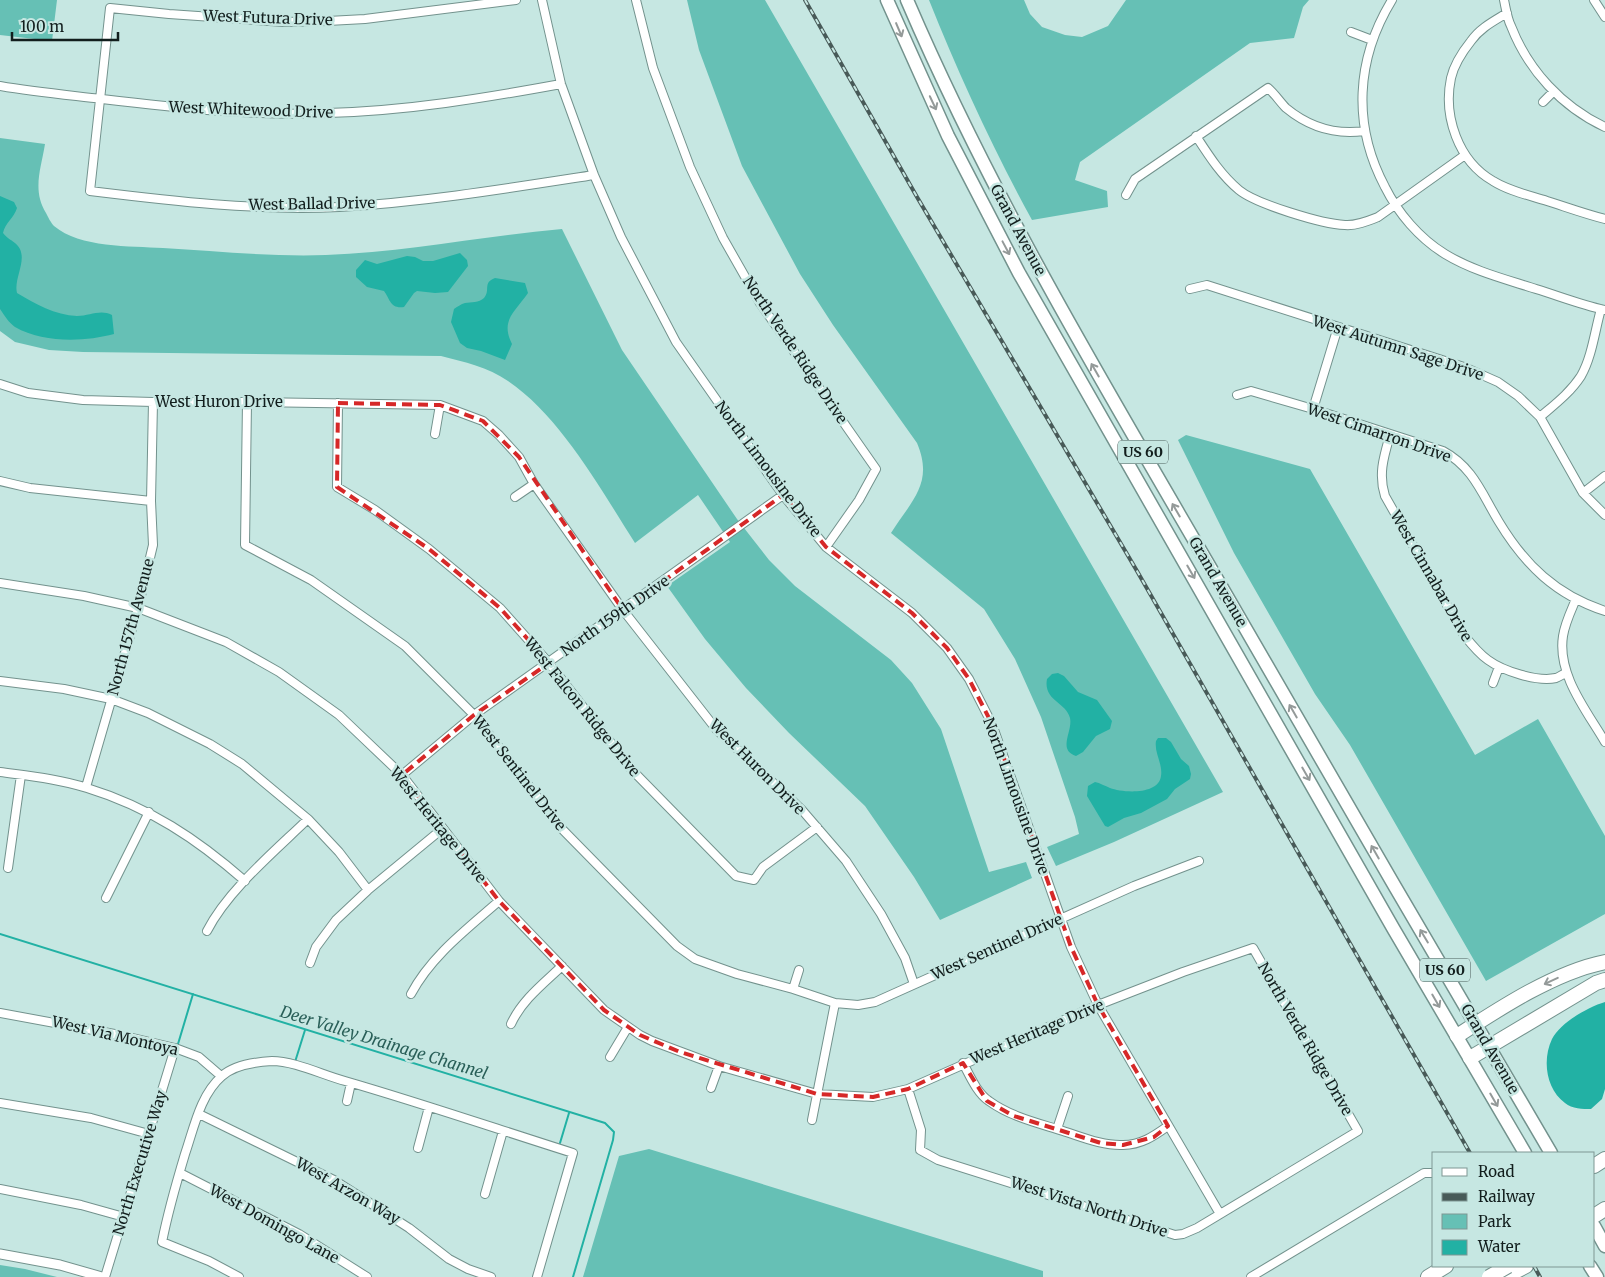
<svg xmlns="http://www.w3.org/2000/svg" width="1605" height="1277" font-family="Merriweather,serif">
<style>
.green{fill:#66c0b5}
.water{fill:#22b1a4}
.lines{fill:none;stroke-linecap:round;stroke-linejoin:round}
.stream{stroke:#22b1a4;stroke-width:2}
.minor-casing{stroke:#73928d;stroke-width:10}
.tertiary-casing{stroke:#73928d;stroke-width:11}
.trunk-casing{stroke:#73928d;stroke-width:15}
.motorway-casing{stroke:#73928d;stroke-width:16}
.minor{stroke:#fff;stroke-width:8}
.tertiary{stroke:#fff;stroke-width:9}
.trunk{stroke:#fff;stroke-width:12}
.motorway{stroke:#fff;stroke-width:14}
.rail-casing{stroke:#485a58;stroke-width:4}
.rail{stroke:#c6e7e2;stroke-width:2;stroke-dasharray:5.5;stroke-linecap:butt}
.motorway-bridge-casing{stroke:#73928d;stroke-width:16;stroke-linecap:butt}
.motorway-bridge{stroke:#fff;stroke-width:14}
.oneway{stroke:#949a99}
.marked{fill:none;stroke:#d62828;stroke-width:4;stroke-dasharray:10 6;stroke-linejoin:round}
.labels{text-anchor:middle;stroke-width:5;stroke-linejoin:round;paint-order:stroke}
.shield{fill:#c6e7e2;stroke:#485a58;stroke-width:1}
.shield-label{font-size:14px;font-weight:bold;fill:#121e1d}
.street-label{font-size:15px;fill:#121e1d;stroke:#c6e7e2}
.water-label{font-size:16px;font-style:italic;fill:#295f58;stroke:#c6e7e2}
</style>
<rect width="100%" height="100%" fill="#c6e7e2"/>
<path class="green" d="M0 0H57L52 41 0 35Z
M687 0H765L1223 792 1114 842 1056 866 1047 847 1079 834 1075 817 1041 717 1015 659 984 609 891 533C912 500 934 483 917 443L833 325 800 274 742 166 699 50Z
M929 0H1024L1030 14 1042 27 1065 35 1082 37 1108 26 1126 0H1309L1303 7 1294 38 1250 43 1080 162 1075 180 1107 191 1108 207 1032 220C993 149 959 75 929 0Z
M0 138 45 144C41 169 32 190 46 213 48 217 51 223 54 226 80 248 130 246 163 248 217 251 272 257 326 255 405 252 483 236 562 229L622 350 737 519 769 560 795 586 891 660 912 683 941 729 989 872 1026 862 1032 878 940 920 914 877 865 806 789 733 746 688 705 639 667 586 730 542 698 495 635 543C601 490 561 417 508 381 488 367 464 362 441 356L83 352 49 350 15 342 0 331Z
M1186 435 1310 469 1475 755 1538 719 1605 836V914L1486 981 1350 745 1315 694 1234 553 1178 440Z
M649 1149 1043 1271V1277H583L619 1156Z
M0 1265 25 1269 57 1277H0Z"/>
<path class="water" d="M0 196 14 202 17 208C14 218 5 223 3 233 8 239 10 239 15 243 31 256 13 277 17 293 35 304 55 315 77 316 90 316 100 309 112 315L114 334C84 342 43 343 15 327 9 323 4 315 0 309Z
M460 253 467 260 468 266 448 292 435 293 417 291 414 293 404 307C390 309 390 299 384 291L367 287 356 277V270L365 260 377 264 407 256 415 257 423 261H433Z
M495 278 525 283 528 293C515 312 500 320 512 344L505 360 481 351 467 348 460 343 451 322 454 309C457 307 461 304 465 303 471 302 479 303 484 298 491 290 482 283 495 278Z
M1058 673 1064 676 1078 692 1097 700 1112 721 1110 729 1096 736 1083 752 1076 756C1057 750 1073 731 1070 718 1066 702 1043 701 1047 679L1052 674Z
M1158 738H1166L1171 742 1181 759 1189 766 1191 774 1190 779 1175 789 1167 799 1141 813 1124 818 1108 827 1105 826 1087 796 1088 786 1095 782C1100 783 1105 786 1110 788 1123 793 1159 795 1161 776 1163 764 1154 753 1156 741Z
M1605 1002V1089L1602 1099 1591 1109C1583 1109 1572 1109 1565 1103 1546 1089 1542 1060 1552 1039 1560 1023 1588 1007 1605 1002Z"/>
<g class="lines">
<path class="stream" d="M0 934 605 1123 614 1132 613 1140 573 1277
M178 1044 193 994
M295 1062 305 1030
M560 1143 569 1113"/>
<defs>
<path id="minor" d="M516 0 365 19 328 21 284 22 169 14 110 8 90 191C172 201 256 211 339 207 425 202 510 188 594 175
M542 0 561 84 594 175 621 237 676 342 783 495 826 547 912 613 947 648 969 679 992 724 1071 947 1098 1005 1220 1214
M636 0 653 68 690 167 723 238 760 303 876 469 859 500 826 547
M1392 0C1356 59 1352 125 1385 187 1398 213 1419 238 1445 254 1473 271 1505 279 1536 289 1559 296 1582 305 1605 310
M1504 0C1506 9 1507 18 1511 26 1528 70 1562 107 1605 127
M1594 0 1605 17
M1507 13C1494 21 1480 28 1471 41 1463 51 1454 65 1451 78 1443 116 1458 161 1493 181 1509 191 1528 195 1547 201 1566 207 1585 214 1605 219
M1351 32 1372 40
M0 86C34 92 68 95 102 99 177 108 252 116 328 113 406 111 485 98 561 84
M1543 102 1553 92
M1196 136C1209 156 1221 175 1239 190 1256 204 1322 224 1345 225 1356 226 1368 221 1378 217L1465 155
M1126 195 1135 179 1268 88C1275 94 1280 102 1286 108 1309 127 1335 135 1364 131
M1190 289 1207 285 1464 367 1498 382 1518 396 1540 417 1583 493 1605 515
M0 384 28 393 83 400 153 402H247L440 405 483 421 499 435 519 457 534 484 623 610 716 729 802 810 846 861 881 914 905 958 914 984
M1237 395 1251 391 1313 409 1443 451C1473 467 1482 494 1499 522 1525 565 1556 595 1605 611
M247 402 245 545 311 580 405 646 474 715 563 830 677 946 695 959 737 974 793 989 835 1003 858 1005 875 1002 1134 886 1199 861
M338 403 337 487 375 510 429 549 500 608 549 663 632 770 736 876 754 880 763 867 817 827
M1313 409 1338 327
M1540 417C1554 405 1570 393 1581 376 1592 357 1595 330 1601 309
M435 434 440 405
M1390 435C1384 456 1378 474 1385 496L1464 635C1471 644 1478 653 1488 660 1503 671 1537 682 1556 678 1559 677 1563 674 1566 673
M0 481 30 488 151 501
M1583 493 1605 476
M515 497 534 484
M0 583 84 596 138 608 226 642 279 672 339 715 402 775 499 901 604 1010 640 1035 652 1041 719 1066 817 1094 873 1097 908 1089 1098 1005 1183 972 1253 948 1358 1131 1197 1228 1183 1234 1175 1235 938 1160 920 1150 921 1130 908 1089
M1576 599C1571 611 1565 623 1563 636 1557 675 1587 711 1605 742
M0 681 64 689 111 699 148 713 210 744 242 764 308 819 339 852 368 890
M1493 683 1499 667
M0 772C29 776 59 779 87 788 149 807 197 839 245 881
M402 775 474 715 783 495
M86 787 138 608 153 545 151 501 153 402
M8 868 21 775
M106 898 149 812
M207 931C228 890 275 851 308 819
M310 963 316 947 336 920 368 890 442 829
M793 989 799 970
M411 994C431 956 467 929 499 901
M0 1013 120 1035 175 1048 199 1057 221 1076
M511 1024C522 1000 543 984 562 966
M610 1057 628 1027
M963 1063C970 1076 977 1093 989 1101 1011 1117 1038 1123 1063 1131 1082 1137 1103 1146 1123 1145 1141 1145 1154 1136 1168 1126
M711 1088 719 1066
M347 1101 351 1083
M0 1103 91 1118 149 1134
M199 1114 334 1180 409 1228 449 1259 468 1269 491 1277
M812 1120 835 1003
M1057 1129 1068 1096
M418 1148 429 1107
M180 1173 299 1234 367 1277
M0 1189 81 1205 124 1217
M485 1194 503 1131
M105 1277 175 1048
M239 1277 209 1261 162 1242C168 1212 176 1184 185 1154 194 1128 200 1095 222 1076 234 1065 255 1062 272 1061 294 1061 323 1075 345 1081 421 1103 497 1129 573 1153L537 1277
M1251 1277 1424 1173H1434"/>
<path id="tertiary" d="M0 1254 60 1265 102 1277"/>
<path id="trunk" d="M887 0 948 136 1019 273 1393 928 1525 1153
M907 0C991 196 1100 378 1207 562 1321 759 1435 957 1551 1153
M1594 1226 1605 1246
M1590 1266 1597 1277"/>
<path id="motorway" d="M1457 1036C1500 1008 1555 972 1605 962
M1470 1058 1596 983 1605 980
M1594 1166 1605 1159
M1594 1216 1605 1209
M1428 1277 1446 1266
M1505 1277 1526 1266"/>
</defs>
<use href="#minor" class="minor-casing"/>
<use href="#tertiary" class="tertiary-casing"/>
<use href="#trunk" class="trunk-casing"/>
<use href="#motorway" class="motorway-casing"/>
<use href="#minor" class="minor"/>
<use href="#tertiary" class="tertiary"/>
<use href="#trunk" class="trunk"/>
<use href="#motorway" class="motorway"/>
<defs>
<path id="rail" d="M805 0 917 197 1137 571 1470 1153
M1534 1266 1540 1277"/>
</defs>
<use href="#rail" class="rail-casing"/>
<use href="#rail" class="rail"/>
<defs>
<path id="motorway-bridge" d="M1489 1277 1508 1266"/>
</defs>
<use href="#motorway-bridge" class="motorway-bridge-casing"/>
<use href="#motorway-bridge" class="motorway-bridge"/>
</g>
<defs><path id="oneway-shaft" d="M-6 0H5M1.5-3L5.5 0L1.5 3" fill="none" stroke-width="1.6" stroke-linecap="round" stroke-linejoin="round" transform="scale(1.25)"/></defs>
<g class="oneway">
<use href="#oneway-shaft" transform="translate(899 30) rotate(67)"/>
<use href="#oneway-shaft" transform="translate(933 103) rotate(65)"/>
<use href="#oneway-shaft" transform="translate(1006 248) rotate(62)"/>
<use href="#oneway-shaft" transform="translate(1095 370) rotate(-120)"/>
<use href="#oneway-shaft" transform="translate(1176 510) rotate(-120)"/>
<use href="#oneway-shaft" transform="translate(1191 572) rotate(60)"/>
<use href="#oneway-shaft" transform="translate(1293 711) rotate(-120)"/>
<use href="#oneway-shaft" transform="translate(1306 774) rotate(60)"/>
<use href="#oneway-shaft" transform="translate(1375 852) rotate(-120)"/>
<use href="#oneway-shaft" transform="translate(1424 936) rotate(-121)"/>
<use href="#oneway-shaft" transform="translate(1551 981) rotate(155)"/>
<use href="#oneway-shaft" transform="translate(1436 1001) rotate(60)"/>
<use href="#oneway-shaft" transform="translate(1494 1100) rotate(60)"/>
</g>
<path class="marked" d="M338 403 440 405 483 421 519 457 623 610 783 495 826 547 912 613 947 648 969 679 992 724 1071 947 1098 1005 1168 1126 1154 1137 1123 1145 1101 1143 1014 1116 987 1101 963 1063 908 1089 873 1097 817 1094 680 1052 640 1035 604 1010 499 901 402 775 474 715 549 663 500 608 429 549 337 487Z"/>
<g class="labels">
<g class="shield">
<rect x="1118" y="440.5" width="50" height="23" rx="4"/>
<rect x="1420" y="958.5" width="50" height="23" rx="4"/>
</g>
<g class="shield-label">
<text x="1143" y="457">US 60</text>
<text x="1445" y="975">US 60</text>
</g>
<g class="street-label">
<text transform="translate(268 18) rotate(2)" y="5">West Futura Drive</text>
<text transform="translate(251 110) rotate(2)" y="5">West Whitewood Drive</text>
<text transform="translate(312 204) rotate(-1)" y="5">West Ballad Drive</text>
<text transform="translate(1018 230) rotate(62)" y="5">Grand Avenue</text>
<text transform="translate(1398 348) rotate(18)" y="5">West Autumn Sage Drive</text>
<text transform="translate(795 350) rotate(56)" y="5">North Verde Ridge Drive</text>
<text x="219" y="407">West Huron Drive</text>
<text transform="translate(1379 433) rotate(19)" y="5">West Cimarron Drive</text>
<text transform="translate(768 469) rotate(53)" y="5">North Limousine Drive</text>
<text transform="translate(1431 576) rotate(60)" y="5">West Cinnabar Drive</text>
<text transform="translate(1218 582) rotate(60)" y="5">Grand Avenue</text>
<text transform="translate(615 616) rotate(-35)" y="5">North 159th Drive</text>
<text transform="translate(131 627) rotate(-75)" y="5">North 157th Avenue</text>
<text transform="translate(582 707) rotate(51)" y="5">West Falcon Ridge Drive</text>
<text transform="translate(757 767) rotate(45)" y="5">West Huron Drive</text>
<text transform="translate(519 773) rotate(52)" y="5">West Sentinel Drive</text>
<text transform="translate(1016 796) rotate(70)" y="5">North Limousine Drive</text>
<text transform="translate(438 825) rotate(51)" y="5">West Heritage Drive</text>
<text transform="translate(997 947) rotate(-24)" y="5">West Sentinel Drive</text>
<text transform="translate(1037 1032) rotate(-23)" y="5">West Heritage Drive</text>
<text transform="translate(115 1036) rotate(13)" y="5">West Via Montoya</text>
<text transform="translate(1305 1039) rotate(60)" y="5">North Verde Ridge Drive</text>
<text transform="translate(1490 1049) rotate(60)" y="5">Grand Avenue</text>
<text transform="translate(140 1163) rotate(-73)" y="5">North Executive Way</text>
<text transform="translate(348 1191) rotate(30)" y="5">West Arzon Way</text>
<text transform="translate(1089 1207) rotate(18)" y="5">West Vista North Drive</text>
<text transform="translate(274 1224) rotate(29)" y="5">West Domingo Lane</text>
</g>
<g class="water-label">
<text transform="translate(384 1042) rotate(17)" y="6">Deer Valley Drainage Channel</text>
</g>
</g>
<rect x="1432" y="1152" width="162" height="115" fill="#c6e7e2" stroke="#7e9793"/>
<rect x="1442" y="1168" width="25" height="8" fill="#ffffff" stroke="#7e9793"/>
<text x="1478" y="1177" font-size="15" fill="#121e1d">Road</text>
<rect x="1442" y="1193" width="25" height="8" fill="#485a58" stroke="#7e9793"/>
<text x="1478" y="1202" font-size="15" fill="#121e1d">Railway</text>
<rect x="1442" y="1214" width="25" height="15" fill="#66c0b5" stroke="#7e9793"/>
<text x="1478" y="1227" font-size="15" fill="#121e1d">Park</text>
<rect x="1442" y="1240" width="25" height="15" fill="#22b1a4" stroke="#7e9793"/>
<text x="1478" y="1252" font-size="15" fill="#121e1d">Water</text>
<path d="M12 32v8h106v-8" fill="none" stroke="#121e1d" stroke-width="2.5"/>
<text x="20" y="32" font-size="15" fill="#121e1d" stroke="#c6e7e2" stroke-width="4" paint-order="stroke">100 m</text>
</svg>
